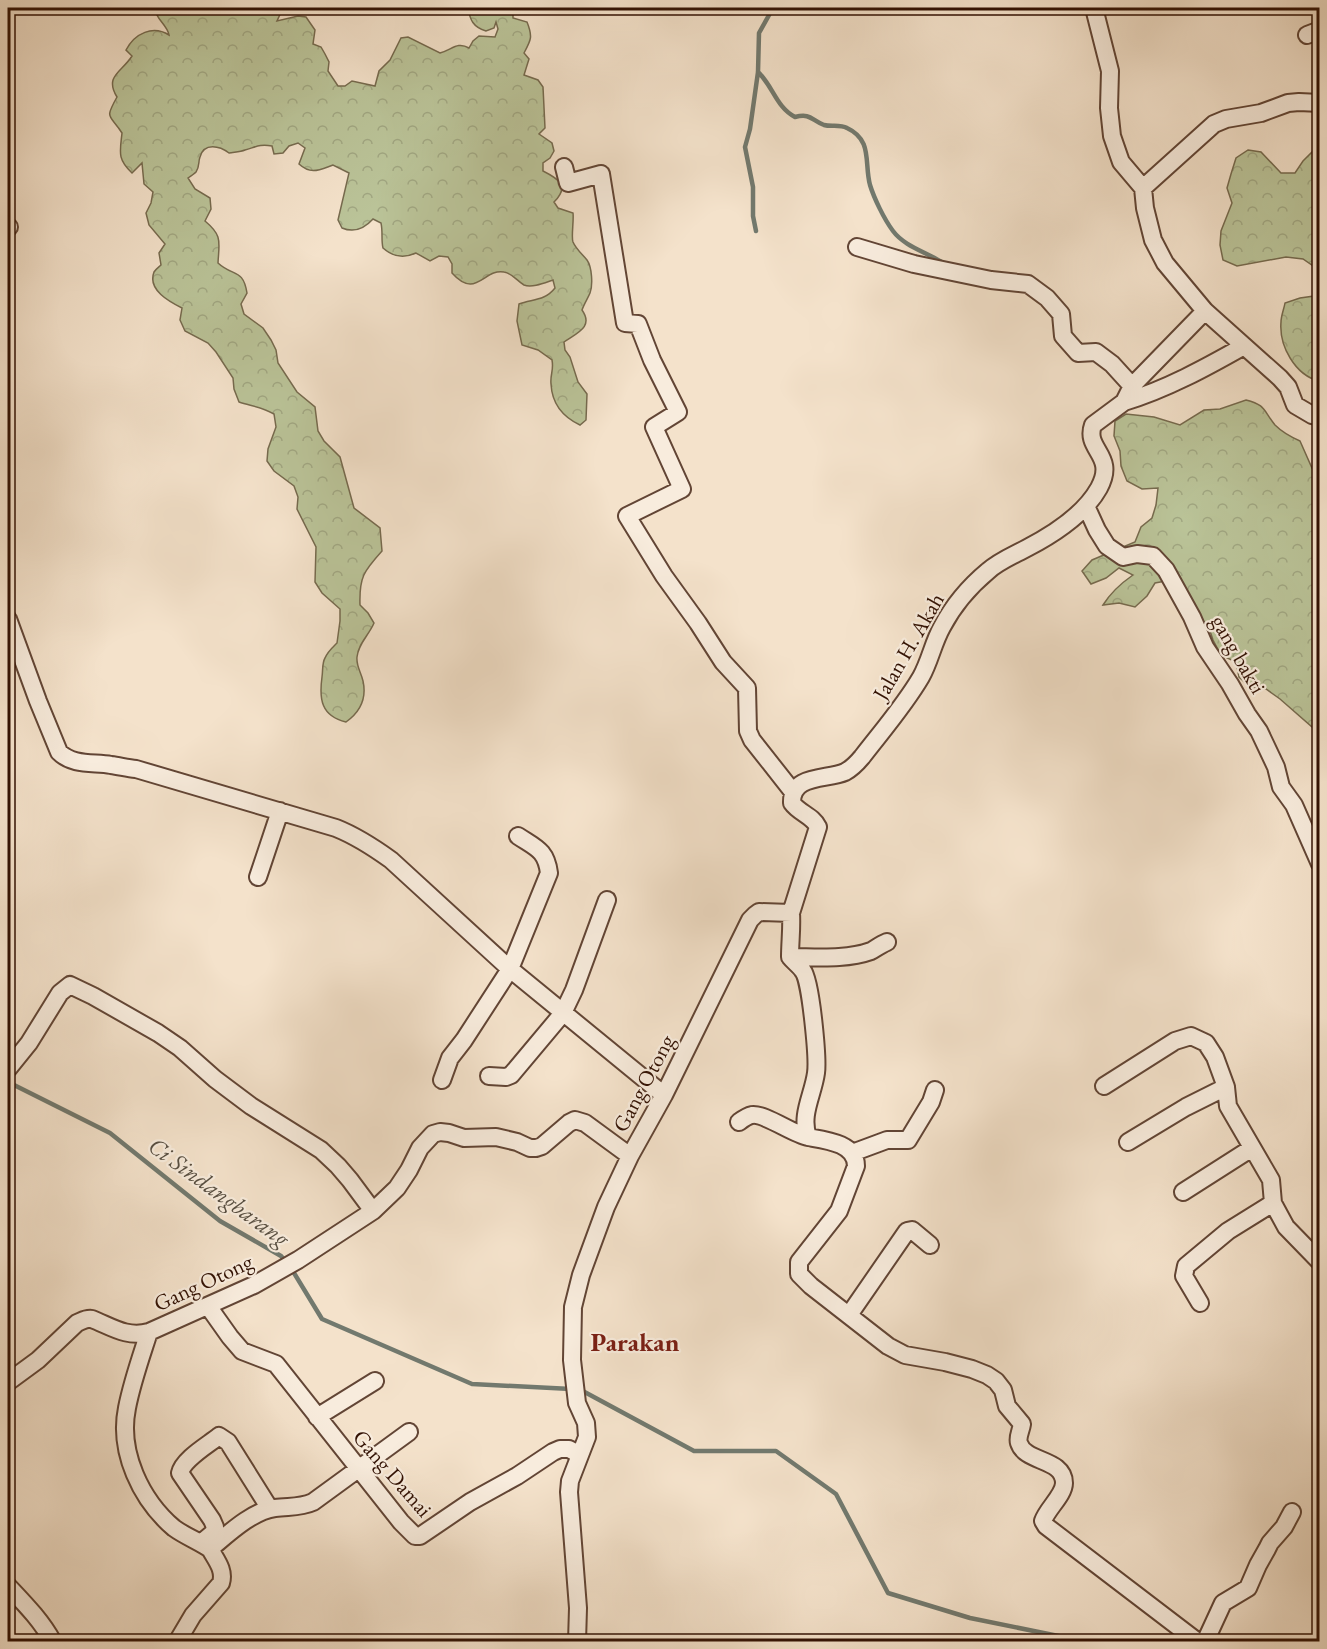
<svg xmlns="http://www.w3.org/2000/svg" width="1327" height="1649" font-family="'EB Garamond',serif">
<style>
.forest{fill:url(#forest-crowns);stroke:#766a4e;stroke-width:1.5}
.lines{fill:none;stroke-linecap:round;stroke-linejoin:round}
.stream{stroke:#72796e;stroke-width:4.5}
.minor-casing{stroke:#624535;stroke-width:20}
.minor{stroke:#f8ecdd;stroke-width:16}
.labels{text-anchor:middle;stroke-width:4.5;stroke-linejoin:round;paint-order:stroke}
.street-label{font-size:22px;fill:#321103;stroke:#f8ecdd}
.water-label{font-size:24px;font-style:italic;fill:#574e41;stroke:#f8ecdd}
.quarter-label{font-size:26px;font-weight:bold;fill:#7a1f14;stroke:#f8ecdd}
</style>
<defs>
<pattern id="forest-crowns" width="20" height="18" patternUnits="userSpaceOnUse" patternTransform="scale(1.5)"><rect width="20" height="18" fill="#bac398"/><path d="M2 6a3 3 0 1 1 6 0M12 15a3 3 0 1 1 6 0" fill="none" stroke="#a0a681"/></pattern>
</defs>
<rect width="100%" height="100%" fill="#f4e2cb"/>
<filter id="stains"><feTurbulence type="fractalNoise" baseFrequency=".00333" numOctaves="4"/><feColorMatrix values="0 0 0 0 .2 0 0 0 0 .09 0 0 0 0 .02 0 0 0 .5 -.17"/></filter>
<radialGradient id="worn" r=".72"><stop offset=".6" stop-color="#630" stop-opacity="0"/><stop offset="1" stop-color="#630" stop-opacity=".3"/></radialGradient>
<path class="forest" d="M155 8H283L277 21 298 16 306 17 315 30 313 44 321 47 325 54 329 62 328 71 338 86H345L352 81 375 86 379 71 390 60 401 38 408 37 440 53C452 50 457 41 469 48L473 41 479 36 495 37 498 29 496 22 494 28 486 31C473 27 470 20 468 8H491L493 11 498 8H510L513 10V18L527 22C533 37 531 40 524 53L529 59 524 75 538 80 543 87 545 128 539 134 552 143 554 151 550 158 543 163V171C559 179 570 186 554 202L558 208 573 213C574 221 571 237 573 242 576 249 582 254 587 260 592 267 593 285 590 293 588 298 584 304 582 310 594 327 577 333 564 342L565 350 570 357 578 382 587 394 586 420 580 425C563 417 552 404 551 384 550 374 554 371 552 360L538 350 522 345 517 321 519 304C532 299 545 301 555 288L553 280C544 283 532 288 524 285 517 281 512 273 504 272 484 268 476 300 452 273V264L448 257 439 256 430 261 416 253C403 259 393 257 383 248 381 240 383 232 381 223L373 219C364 229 354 233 342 228L338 220 349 173 333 165C319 170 311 175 299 164L305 148 298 143 289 146 283 153 274 154 272 146C259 144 256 147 245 150 240 152 234 152 229 153 220 146 204 142 200 157 198 162 200 166 196 172 194 174 191 176 188 178L195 189 210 198 211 209 205 221C223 236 219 242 218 263 233 277 243 268 247 293L241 304 244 314 263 328 271 340 276 350 278 363 297 392 315 407 318 431 324 441 340 457 354 508 380 528 382 551C364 571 359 577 360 605L368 613 374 623C369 635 358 644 357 657 356 666 361 672 363 681 367 699 360 712 346 722 321 716 319 699 322 677 323 670 322 663 325 658 328 651 332 648 337 643L340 621V609L322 593 315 582 316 547 297 509 298 497 294 486 274 471 267 461 268 449 276 427 274 414C262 407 251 406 239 402L234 389 233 378 216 352 208 343 185 331 180 320 182 308C170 302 147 290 154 272 156 269 159 267 161 265L159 253 165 244 149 225 146 213 151 203 153 192 144 184 142 163 132 173C117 159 120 152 122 133 110 114 104 120 117 97 104 76 122 72 132 56L126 50C135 33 153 25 169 35 167 24 155 19 155 8Z
M1248 150 1261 152 1281 173H1295L1303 161 1314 150H1319V276L1316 268 1303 259 1286 257 1237 266 1223 260 1220 245 1221 231 1232 203 1227 188 1231 174 1236 158Z
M1319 287V381C1295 375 1279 346 1281 322 1281 316 1284 309 1285 303L1300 298 1314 296Z
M1246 400C1266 405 1263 410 1275 425 1282 432 1291 437 1300 441L1312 468 1319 477V733L1280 699 1266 689 1250 687 1239 677 1236 662 1221 655 1213 640 1208 625 1178 610 1176 594 1171 580 1155 583 1147 596 1135 607 1119 603 1103 605C1111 592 1120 584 1133 575L1119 568 1106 578 1091 584 1082 571 1092 560 1135 542 1141 527 1152 518 1156 505 1158 488 1142 489 1127 481 1121 466 1120 451 1114 436 1115 421 1126 414 1154 417 1180 425 1204 410 1220 409Z"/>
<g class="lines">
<path class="stream" d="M758 72C773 86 776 107 795 117 811 113 811 120 824 125 831 127 840 124 847 128 873 140 864 163 870 185 874 198 884 219 893 231 905 247 927 252 943 263
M756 231 753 216V187L745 147 750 129 758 72 759 33 773 8
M8 1082 110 1133 220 1221 281 1256 286 1262
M291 1268 322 1319 472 1384 571 1389
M579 1389 694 1451H776L836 1494 888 1593 970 1618 1073 1639 1079 1642"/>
<defs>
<path id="minor" d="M1094 8 1110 71 1109 108 1112 136 1121 162 1143 188 1145 208 1153 240 1165 263 1205 311 1280 378 1288 387 1295 405 1312 415 1320 417
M1307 35 1320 30
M564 167 568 183 601 174 625 323 638 324 652 360 678 412 654 427 682 489 627 516 664 576 698 623 723 662 747 688 748 731 752 740 793 792
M1143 188 1214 124 1226 119 1261 113 1288 103 1299 102 1320 103
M8 228 9 227
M857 247 914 264 991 280 1028 284 1047 298 1061 314 1063 336 1078 353 1096 352 1112 364 1132 386
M1124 402C1165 390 1207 367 1244 346
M1086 506 1097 530 1107 546 1123 557 1137 554 1153 556 1166 570 1192 617 1205 647 1230 684 1247 714 1259 731 1276 767 1281 787 1294 805 1320 864
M8 619 38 701 59 752C73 766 93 762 111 765 119 766 127 768 136 769L336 828C356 836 373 847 391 860L510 969 664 1095
M258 877 280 811
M790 957C816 957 846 960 871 951 876 948 882 944 887 942
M8 1069 29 1043 60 993 70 985 93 996 158 1033 180 1048 215 1079 251 1106 321 1150 338 1166 350 1180 373 1211
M489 1076 506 1077 511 1075 563 1013 574 990 607 900
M442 1080 450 1058 464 1040 510 969 549 873C546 850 536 848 518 836
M1104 1086 1175 1041 1191 1036 1206 1043 1215 1057 1226 1087 1228 1106 1271 1180 1273 1203
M739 1122C743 1119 747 1116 752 1115 764 1113 793 1134 808 1137
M1128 1142 1186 1107 1226 1087
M852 1153 887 1140H908L931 1102 935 1090
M1183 1192 1252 1148
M1200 1303 1184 1276 1186 1266 1228 1231 1273 1203 1286 1227 1320 1262
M208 1306 230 1337 242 1351 276 1364 401 1522 415 1536H420L470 1502 517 1476 553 1452 560 1449H569L580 1455
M849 1315 907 1231 912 1230 930 1245
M149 1332C141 1357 132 1382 127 1408 118 1452 141 1500 174 1528 185 1536 198 1541 210 1549
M8 1382 38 1360 77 1323C82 1321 86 1318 92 1319 112 1327 127 1338 149 1332L254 1285 298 1260 373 1211 397 1188 409 1170 420 1148 433 1134 440 1132 449 1133 464 1138 496 1137 517 1142 530 1148H536L542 1146 569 1123 575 1120 585 1123 630 1156
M317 1417 375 1381
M201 1543 213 1533 215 1527 212 1520 180 1473C183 1459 208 1445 219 1436L228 1442 270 1509
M8 1586C24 1603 41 1620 53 1642
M177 1642 193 1615 221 1583C225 1570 216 1560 210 1549 228 1534 252 1511 275 1508 289 1506 300 1508 313 1502L409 1432
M577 1642 578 1608 569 1492 570 1481 587 1437 586 1423 577 1403 572 1360 573 1307 581 1275 606 1207 630 1156 664 1095 750 920 755 915 759 912 791 913
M1198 1642 1046 1526 1043 1521C1047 1509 1064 1495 1064 1483 1064 1458 1025 1463 1019 1443 1017 1437 1021 1431 1022 1424L1007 1406 1003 1390 996 1381 987 1375 972 1369 945 1362 905 1355 888 1346 811 1286 799 1274V1262L839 1211 856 1166C856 1143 825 1140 808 1137 800 1115 813 1095 816 1073 818 1059 811 981 803 971 800 966 794 962 790 957 790 942 792 928 791 913L818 827C813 816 799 813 792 803 791 774 827 780 845 772 851 769 857 763 862 757 882 731 904 706 921 677 930 661 933 643 942 627 953 606 970 586 988 571 999 561 1014 555 1027 548 1054 534 1084 515 1099 488 1117 455 1084 450 1093 425L1124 402 1132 386 1205 311
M1205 1642 1223 1603 1248 1588 1258 1565 1267 1549 1270 1543 1284 1527 1292 1512"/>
</defs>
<use href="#minor" class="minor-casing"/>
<use href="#minor" class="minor"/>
</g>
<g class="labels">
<g class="street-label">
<text transform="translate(908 646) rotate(-60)" y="8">Jalan H. Akah</text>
<text transform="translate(1239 654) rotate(60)" y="8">gang bakti</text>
<text transform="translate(643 1083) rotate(-62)" y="8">Gang Otong</text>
<text transform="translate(203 1282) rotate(-25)" y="8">Gang Otong</text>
<text transform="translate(393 1473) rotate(49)" y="8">Gang Damai</text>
</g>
<g class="water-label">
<text transform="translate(219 1192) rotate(36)" y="8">Ci Sindangbarang</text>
</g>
<g class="quarter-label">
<text x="635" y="1351">Parakan</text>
</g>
</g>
<rect width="1327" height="1649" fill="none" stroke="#f4e2cb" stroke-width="30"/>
<rect x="9" y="9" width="1309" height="1631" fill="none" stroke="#321103" stroke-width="3"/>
<rect x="15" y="15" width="1297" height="1619" fill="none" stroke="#321103" stroke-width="1.5"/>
<rect width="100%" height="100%" filter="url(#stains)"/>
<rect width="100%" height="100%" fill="url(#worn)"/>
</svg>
